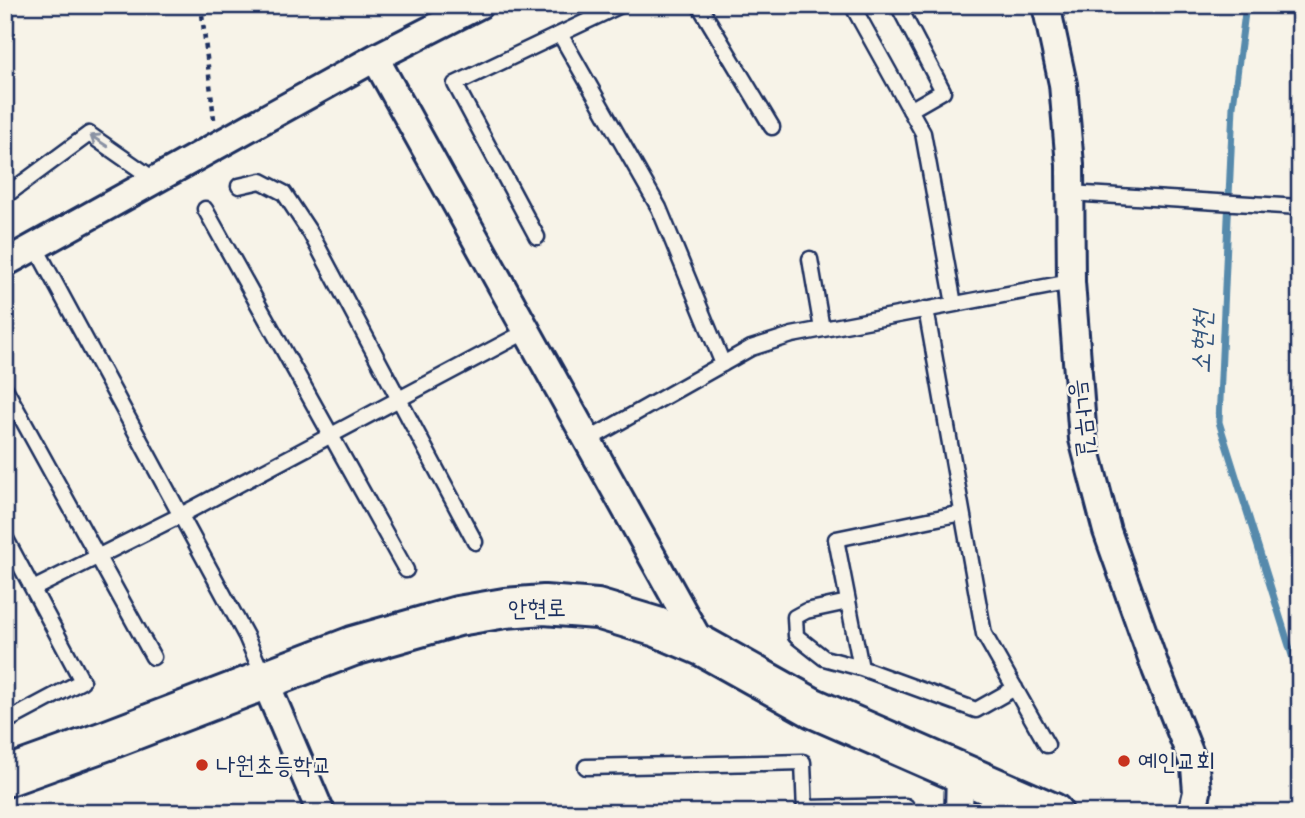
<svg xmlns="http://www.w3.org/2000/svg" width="1305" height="818" font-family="'Shantell Sans','Poor Story',sans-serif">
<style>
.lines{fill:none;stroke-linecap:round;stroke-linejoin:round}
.stream{stroke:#578aac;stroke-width:7}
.lane-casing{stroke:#1b2f5e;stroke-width:19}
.street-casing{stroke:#1b2f5e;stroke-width:32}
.secondary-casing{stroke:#1b2f5e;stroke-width:44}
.path{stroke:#1b2f5e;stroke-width:4.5;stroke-dasharray:5 5;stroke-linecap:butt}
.lane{stroke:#f7f3e8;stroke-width:14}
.street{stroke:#f7f3e8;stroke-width:26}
.secondary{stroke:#f7f3e8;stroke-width:38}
.oneway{stroke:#8991a3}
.poi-dot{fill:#c8321e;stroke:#f7f3e8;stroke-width:2.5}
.labels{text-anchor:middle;stroke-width:5;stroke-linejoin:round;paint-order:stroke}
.street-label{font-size:24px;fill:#1b2f5e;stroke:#f7f3e8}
.poi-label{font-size:24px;fill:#1b2f5e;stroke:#f7f3e8;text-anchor:start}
.water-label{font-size:26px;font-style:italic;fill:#34557e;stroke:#f7f3e8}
</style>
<rect width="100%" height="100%" fill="#f7f3e8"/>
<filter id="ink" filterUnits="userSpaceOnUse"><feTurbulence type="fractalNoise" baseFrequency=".0143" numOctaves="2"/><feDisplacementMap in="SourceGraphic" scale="14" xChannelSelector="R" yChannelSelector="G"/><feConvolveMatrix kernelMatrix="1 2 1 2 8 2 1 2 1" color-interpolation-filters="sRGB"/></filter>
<g filter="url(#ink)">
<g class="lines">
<path class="stream" d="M1246 5 1233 106 1219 422 1295 665 1300 669"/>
<defs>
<path id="lane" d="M699 5 772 127
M852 5 923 133 954 304
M898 5 943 91 910 110
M560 34 659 208 723 364
M239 186 261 181 284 193 311 234 475 542
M1069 193 1300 207
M5 196 89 134 155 180
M205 209 406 570
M537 237 455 84 621 5
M35 246 246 636 264 678
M810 259 822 329
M926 309 984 634 1047 745
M5 388 153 657
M588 440 751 348 792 335 1071 282
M962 513 836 539 861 668 976 710 1015 688
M5 537 82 681 5 722
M33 589 181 515 527 331
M848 602 806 611 795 617 796 636 824 658 861 668
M586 767 803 762 805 813
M805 808 906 806V813"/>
<path id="street" d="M1046 5 1063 84 1070 165 1071 282 1083 439 1107 531 1156 669 1195 767 1197 792 1192 813
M375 58 702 646
M5 263 375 58 479 5
M264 679 321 813
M959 813 960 771"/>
<path id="secondary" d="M5 777 105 741 353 646 458 616 505 608 544 605 597 609 657 627 702 646 813 708 1053 813"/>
</defs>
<use href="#lane" class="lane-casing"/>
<use href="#street" class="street-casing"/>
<use href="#secondary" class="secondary-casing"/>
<path class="path" d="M201 5 214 119"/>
<use href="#lane" class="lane"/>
<use href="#street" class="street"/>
<use href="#secondary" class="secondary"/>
</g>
<defs><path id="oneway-shaft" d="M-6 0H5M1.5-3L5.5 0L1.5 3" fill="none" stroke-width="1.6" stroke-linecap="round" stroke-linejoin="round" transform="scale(1.75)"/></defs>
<use class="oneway" href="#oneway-shaft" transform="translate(99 141) rotate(-147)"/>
</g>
<g class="poi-dot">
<circle cx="1124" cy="761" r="7"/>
<circle cx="202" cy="765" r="7"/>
</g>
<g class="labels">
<g class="street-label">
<text transform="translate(1084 417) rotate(83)" y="8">등나무길</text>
<text transform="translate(537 608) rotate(-1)" y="8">안현로</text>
</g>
<g class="poi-label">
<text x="1138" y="769">예인교회</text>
<text x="216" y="773">나원초등학교</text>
</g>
<g class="water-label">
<text transform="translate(1201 342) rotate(-88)" y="9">소현천</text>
</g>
</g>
<rect width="1305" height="818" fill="none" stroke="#f7f3e8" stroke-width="28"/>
<rect x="14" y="14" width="1277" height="790" fill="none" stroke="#1b2f5e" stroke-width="2.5" filter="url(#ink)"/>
</svg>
